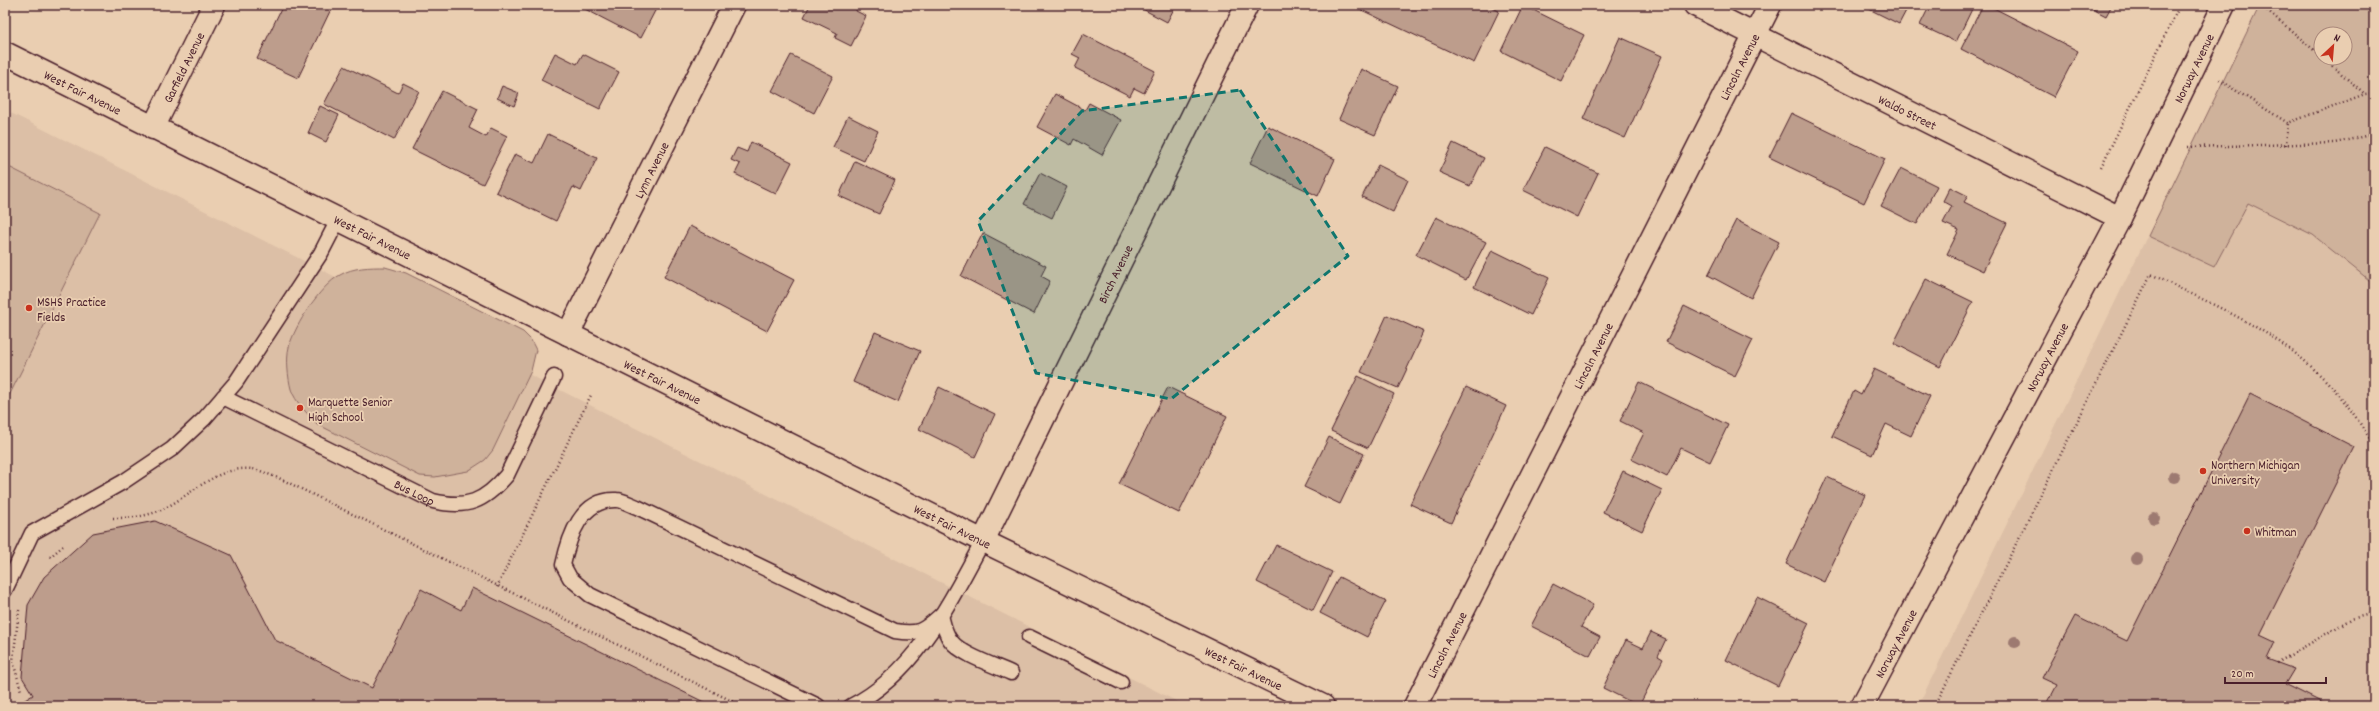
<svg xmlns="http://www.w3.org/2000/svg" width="2379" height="711" font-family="Dekko,sans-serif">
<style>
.built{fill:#dcbfa6;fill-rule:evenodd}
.green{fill:#cfb29b;stroke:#8c6863;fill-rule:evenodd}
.building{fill:#bd9d8c;stroke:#4a1f2b}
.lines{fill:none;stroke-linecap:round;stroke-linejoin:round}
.service-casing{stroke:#4a1f2b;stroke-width:17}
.minor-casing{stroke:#4a1f2b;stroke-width:25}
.tertiary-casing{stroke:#4a1f2b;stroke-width:25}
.path{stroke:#4a1f2b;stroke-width:2.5;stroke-dasharray:1 3;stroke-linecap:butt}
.service{stroke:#eaceb1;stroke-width:14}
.minor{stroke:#eaceb1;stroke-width:22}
.tertiary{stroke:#eaceb1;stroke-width:22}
.tree{fill:#9d7a71}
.marked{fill:#0f766e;fill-opacity:0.2;stroke:#0f766e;stroke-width:3;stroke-dasharray:8 5;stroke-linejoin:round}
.poi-dot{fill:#c8321e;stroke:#eaceb1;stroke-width:1.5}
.labels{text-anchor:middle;stroke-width:3.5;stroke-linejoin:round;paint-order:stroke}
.street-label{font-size:13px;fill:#4a1f2b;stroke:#eaceb1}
.poi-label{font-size:13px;fill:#4a1f2b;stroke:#eaceb1;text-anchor:start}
</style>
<rect width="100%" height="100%" fill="#eaceb1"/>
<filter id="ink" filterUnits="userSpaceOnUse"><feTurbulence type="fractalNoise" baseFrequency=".025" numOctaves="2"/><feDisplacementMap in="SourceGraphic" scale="8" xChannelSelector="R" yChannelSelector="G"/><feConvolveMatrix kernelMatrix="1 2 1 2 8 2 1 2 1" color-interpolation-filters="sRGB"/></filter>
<g filter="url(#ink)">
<path class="built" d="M2260 5H2374V706H1918ZM2321 34H2345V58H2321Z
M5 110 1186 706H5Z"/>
<path class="green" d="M2260 5H2374V284L2313 235 2248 203 2214 267 2148 236ZM2321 34H2345V58H2321Z
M5 165 100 213 5 404Z
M385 267 406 273 523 332 531 340 536 350 531 371 493 450 485 460 468 471 435 477 420 476 317 424C308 414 295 402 291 389 288 378 286 358 289 347 295 325 320 286 340 275 353 267 370 267 385 267Z"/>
<path class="building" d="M283 5H333L298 78 257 59Z
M587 5H658L641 38 585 9Z
M810 5H834L840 8 842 5H857L856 11 866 16 851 46 835 38 837 33 804 17Z
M1135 5H1176L1167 22Z
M1351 5H1486L1499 11 1474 63Z
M1523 5 1584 35 1561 81 1501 51Z
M1861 5H1909L1899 24Z
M1930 5H1974L1956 42 1920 25Z
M1983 5H1988L2078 51 2054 97 1961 49Z
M2085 5H2112L2106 16Z
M1083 34 1155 71 1144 93 1134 88 1130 96 1075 68 1080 58 1072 54Z
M1620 37 1662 56 1625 138 1583 119Z
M555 53 577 64 583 54 619 72 600 109 541 80Z
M791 55 833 76 814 113 772 91Z
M344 66 398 93 403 83 419 91 394 140 324 104Z
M1361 69 1398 86 1375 135 1339 119Z
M502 86 519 93 514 106 497 98Z
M442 91 478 109 469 128 486 137 491 128 507 136 483 184 412 149Z
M1055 94 1085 110 1089 103 1121 120 1102 155 1074 139 1071 145 1037 127Z
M320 106 339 115 326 142 308 133Z
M1791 113 1885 159 1864 203 1769 157Z
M848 116 878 131 864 161 833 147Z
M1268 126 1335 159 1318 196 1250 163Z
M548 134 597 158 581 191 573 187 556 221 496 192 515 154 534 163Z
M751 142 792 162 776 194 735 174 740 164 731 160 737 148 747 152Z
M1453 143 1484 158 1470 186 1439 172Z
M1545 147 1598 173 1577 217 1523 190Z
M855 161 895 180 879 214 839 196Z
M1378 165 1408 180 1393 212 1362 197Z
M1901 168 1937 186 1917 224 1881 206Z
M1040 173 1067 187 1052 218 1024 204Z
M1950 187 1968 196 1964 202 2007 223 1983 271 1947 254 1959 230 1943 223 1952 206 1943 201Z
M1436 217 1486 242 1466 280 1416 255Z
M1736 220 1779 242 1751 298 1708 275Z
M690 226 794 280 767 331 664 277Z
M983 233 1046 266 1041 276 1050 281 1034 314 961 276Z
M1492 250 1549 278 1531 315 1474 287Z
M1926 279 1973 302 1940 367 1894 343Z
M1684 306 1753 340 1735 376 1666 342Z
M1387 315 1424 332 1398 388 1361 372Z
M875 332 920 351 898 402 853 382Z
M1874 369 1930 396 1911 436 1886 424 1872 455 1832 436 1854 391 1861 395Z
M1358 376 1394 394 1368 448 1331 431Z
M1639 382 1728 425 1710 462 1681 448 1667 477 1631 459 1644 433 1620 421Z
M939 387 995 414 975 457 919 429Z
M1168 387 1227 416 1179 513 1119 484Z
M1466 387 1506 406 1451 523 1410 504Z
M2250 394 2354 447 2260 635 2275 642 2267 659 2294 669 2285 684 2329 706H2046L2057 685 2042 678 2075 616 2127 641Z
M1329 437 1364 454 1340 504 1304 487Z
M1623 471 1662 490 1642 531 1603 512Z
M1827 477 1865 495 1824 582 1786 564Z
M155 521 231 555 275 640 372 688 421 589 461 610 472 588 712 706H15L33 695 22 677 28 605 44 577 93 533Z
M1276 545 1332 572 1313 610 1257 582Z
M1339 577 1386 601 1367 637 1320 613Z
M1553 584 1593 605 1581 627 1600 637 1590 656 1531 626Z
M1757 597 1809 623 1778 686 1726 660Z
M1651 632 1666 639 1658 656 1663 659 1639 706 1603 688 1626 640 1643 648Z"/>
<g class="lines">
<defs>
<g id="service">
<path id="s1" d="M223 397 433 501C467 509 484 502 507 475L554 377"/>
<path d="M5 590 32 533 123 482 172 449 204 419 236 382 321 253 338 220"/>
<path d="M941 615C943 623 945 634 951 641 962 655 994 665 1011 673"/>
<path d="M1029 637 1121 682"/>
<path d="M818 706 590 595 570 578 563 565C569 537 581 498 617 500 623 500 631 505 637 507L895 631C919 635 923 631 941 615"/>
<path d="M851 706C915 674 950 602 983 541"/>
</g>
<g id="minor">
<path id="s2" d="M1695 5 2120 218"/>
<path id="s3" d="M153 128 214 5"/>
<path id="s4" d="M568 334 734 5"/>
<path id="s5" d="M983 541 1247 5"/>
<path id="s6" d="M1862 706 2120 218 2224 5"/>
</g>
<g id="tertiary">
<path id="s7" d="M5 53 983 541 1323 706"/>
<path id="s8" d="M1415 706 1770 5"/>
</g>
</defs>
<use href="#service" class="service-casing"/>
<use href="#minor" class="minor-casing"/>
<use href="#tertiary" class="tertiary-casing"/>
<path class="path" d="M2261 5 2321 56
M2323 58 2365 94
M2219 80 2288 123 2365 94 2374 93
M2286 145 2288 123
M2188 147 2335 143 2374 134
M2101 167 2180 5
M113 518C130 518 145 517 161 510 191 496 217 465 253 469 261 470 271 476 279 478L742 706
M50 557 63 546
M2374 581V593
M497 587 591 395
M19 610 13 661 21 691
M2277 663 2351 619 2374 613
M1935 706 2151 274C2208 303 2272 328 2318 373 2340 393 2359 420 2374 446"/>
<use href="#service" class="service"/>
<use href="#minor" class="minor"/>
<use href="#tertiary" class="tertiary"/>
</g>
<g class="tree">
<circle cx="2174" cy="477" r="6"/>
<circle cx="2154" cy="518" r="6"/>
<circle cx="2137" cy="559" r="6"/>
<circle cx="2015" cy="642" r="6"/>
</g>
</g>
<path class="marked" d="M1240 90 1348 256 1171 399 1036 373 978 221 1082 111Z"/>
<g class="poi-dot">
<circle cx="29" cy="308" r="4"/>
<circle cx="300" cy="408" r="4"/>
<circle cx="2203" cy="471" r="4"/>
<circle cx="2247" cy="531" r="4"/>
</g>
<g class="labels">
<g class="street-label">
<text dy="5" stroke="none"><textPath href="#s8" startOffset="717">Lincoln Avenue</textPath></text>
<text dy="5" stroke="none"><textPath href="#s3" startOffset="68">Garfield Avenue</textPath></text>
<text dy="5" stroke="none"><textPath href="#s6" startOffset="719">Norway Avenue</textPath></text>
<text dy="5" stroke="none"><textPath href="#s7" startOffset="87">West Fair Avenue</textPath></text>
<text dy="5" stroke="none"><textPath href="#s2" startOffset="238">Waldo Street</textPath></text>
<text dy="5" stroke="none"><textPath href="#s4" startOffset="184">Lynn Avenue</textPath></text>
<text dy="5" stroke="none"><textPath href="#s7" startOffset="411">West Fair Avenue</textPath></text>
<text dy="5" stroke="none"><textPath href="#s5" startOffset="298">Birch Avenue</textPath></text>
<text dy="5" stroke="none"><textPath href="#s8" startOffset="393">Lincoln Avenue</textPath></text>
<text dy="5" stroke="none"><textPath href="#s6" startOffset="395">Norway Avenue</textPath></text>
<text dy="5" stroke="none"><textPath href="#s7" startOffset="735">West Fair Avenue</textPath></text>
<text dy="5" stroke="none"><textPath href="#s1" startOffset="214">Bus Loop</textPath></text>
<text dy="5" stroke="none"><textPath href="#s7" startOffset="1059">West Fair Avenue</textPath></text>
<text dy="5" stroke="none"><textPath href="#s6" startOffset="71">Norway Avenue</textPath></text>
<text dy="5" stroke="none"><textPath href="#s8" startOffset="69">Lincoln Avenue</textPath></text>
<text dy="5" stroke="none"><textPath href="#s7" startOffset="1383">West Fair Avenue</textPath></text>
</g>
<g class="poi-label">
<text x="37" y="306">MSHS Practice<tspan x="37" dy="15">Fields</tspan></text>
<text x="308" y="406">Marquette Senior<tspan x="308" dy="15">High School</tspan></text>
<text x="2211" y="469">Northern Michigan<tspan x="2211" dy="15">University</tspan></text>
<text x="2255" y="536">Whitman</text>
</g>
</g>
<rect width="2379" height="711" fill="none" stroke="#eaceb1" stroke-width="20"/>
<rect x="10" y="10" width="2359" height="691" fill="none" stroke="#4a1f2b" stroke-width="1.5" filter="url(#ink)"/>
<g transform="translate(2333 46) rotate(26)"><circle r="19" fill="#eaceb1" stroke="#aa887b"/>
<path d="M0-3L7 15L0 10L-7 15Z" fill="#c8321e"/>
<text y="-6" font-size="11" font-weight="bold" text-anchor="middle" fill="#4a1f2b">N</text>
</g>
<path d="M2225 677v6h101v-6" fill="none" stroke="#4a1f2b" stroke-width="2"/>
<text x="2231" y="677" font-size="12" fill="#4a1f2b" stroke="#eaceb1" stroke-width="3" paint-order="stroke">20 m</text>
</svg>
